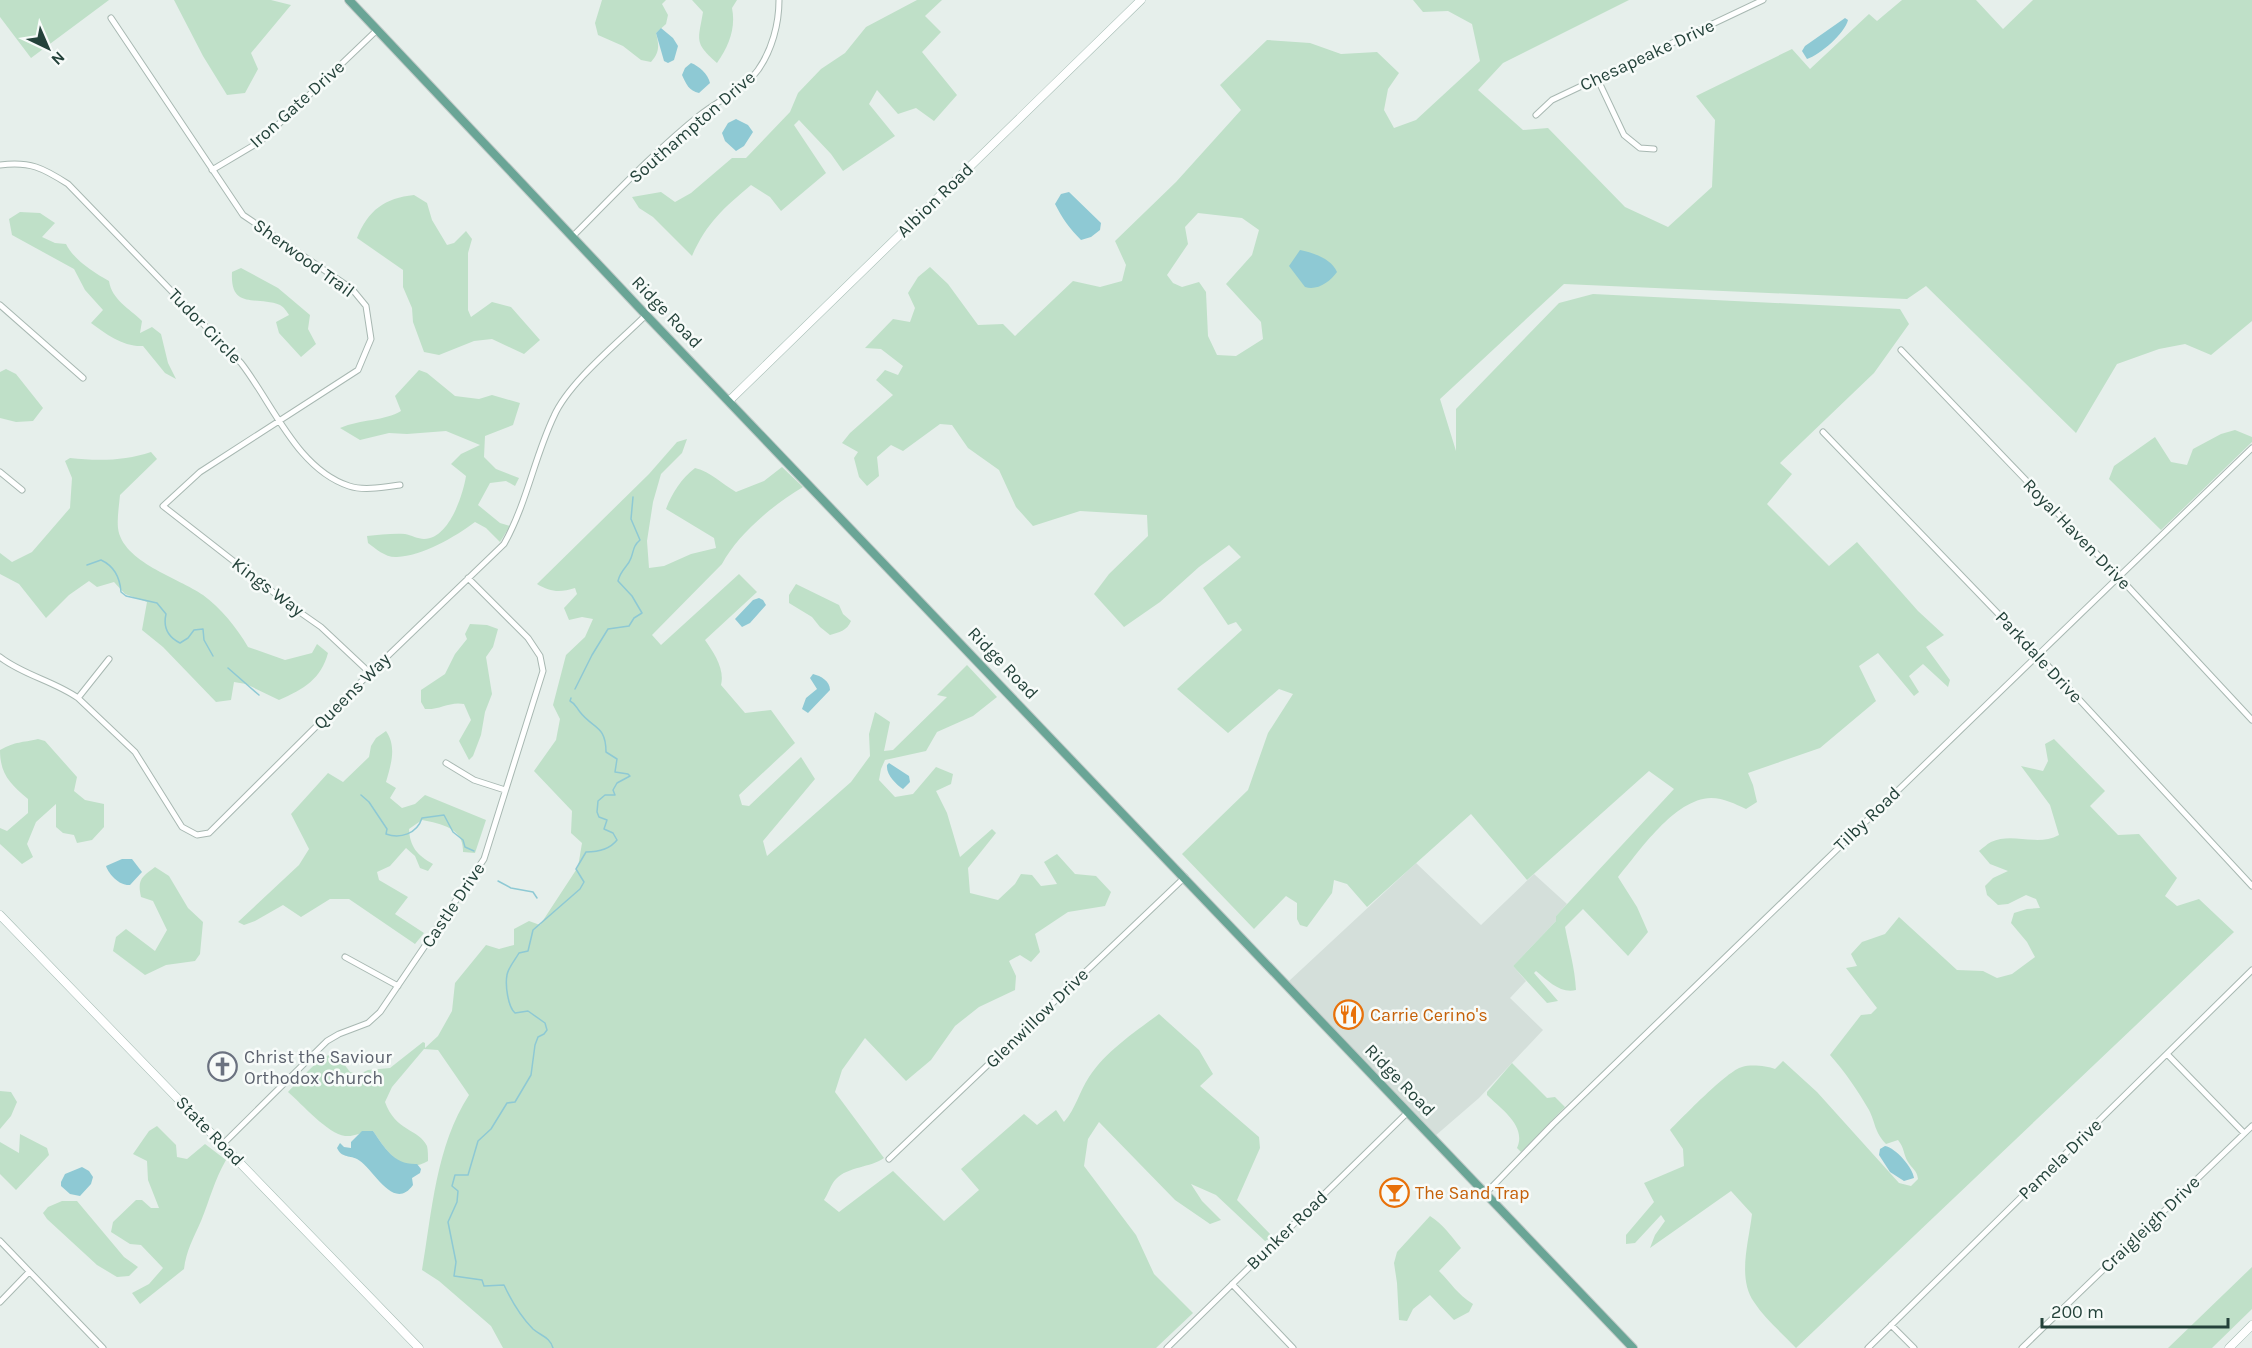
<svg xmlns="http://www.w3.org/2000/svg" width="2252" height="1348" font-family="Karla,sans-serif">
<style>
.built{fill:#d4dfda}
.green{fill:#bfe0c8;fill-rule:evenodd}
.water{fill:#8ec9d4}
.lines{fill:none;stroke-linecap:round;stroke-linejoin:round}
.stream{stroke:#8ec9d4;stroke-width:1.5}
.street-casing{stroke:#a8b8b2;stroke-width:7}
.secondary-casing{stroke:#a4bbb3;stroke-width:9}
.primary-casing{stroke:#c2cac8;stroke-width:10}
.street{stroke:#fff;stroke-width:5}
.secondary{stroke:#fff;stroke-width:8}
.primary{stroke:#6aa596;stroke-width:8}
.labels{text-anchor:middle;stroke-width:5;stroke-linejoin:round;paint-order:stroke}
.street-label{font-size:18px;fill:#24423a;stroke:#f7fbf9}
.food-label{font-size:18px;fill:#c56008;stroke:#f7fbf9;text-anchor:start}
.worship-label{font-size:18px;fill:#5b616d;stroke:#f7fbf9;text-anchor:start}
</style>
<rect width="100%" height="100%" fill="#e6efeb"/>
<path class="built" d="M1416 863 1481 925 1534 874 1567 904 1556 916V921L1513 966 1526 981 1510 998 1543 1030 1479 1098 1435 1136 1289 981Z"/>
<path class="green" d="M0 0H109L31 58 0 17Z
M174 0H271L291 5 251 53 258 69 245 93 227 95 203 56Z
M602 0H666L662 4 668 15 666 24 656 33C659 45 660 52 651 62L641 60 623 46 598 35 595 23Z
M692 0H737L732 8C736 28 729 46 717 63 694 42 698 42 703 12Z
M917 0H942L925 16 941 32 922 52 957 95 934 121 916 108 898 114 877 90 869 104 895 136 843 171 831 154 799 120 794 125 826 173 781 211 770 197 751 185C724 208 707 222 692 256L653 217 639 208 632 197 661 192 675 202 691 193 732 158H746L790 112 798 93 821 69 845 53 866 27Z
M1413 0H1629L1503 63 1478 90 1523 130 1548 128 1625 207 1668 227 1712 187 1715 120 1696 96 1792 49 1810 69 1869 14 1877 21 1902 0H1976L2003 29 2033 0H2252V321L2211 355 2185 344 2159 349 2117 364 2076 433 1926 286 1907 299 1564 284 1440 399 1456 451V409L1559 303 1593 294 1900 309 1909 324 1874 373 1780 463 1792 474 1767 504 1829 566 1857 542 1918 611 1944 635 1926 647 1950 680 1948 687 1923 664 1909 676 1919 692 1914 696 1878 653 1859 666 1876 701 1820 748 1748 773 1753 785 1757 802 1746 809C1735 804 1724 798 1711 798 1674 799 1640 851 1618 877L1637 907 1648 932 1628 956 1583 909 1565 927C1569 949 1575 968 1576 990 1561 994 1548 981 1536 971L1534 973 1558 1001 1547 1003 1513 966 1556 921V916L1674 789 1649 771 1527 880 1471 814 1367 907 1347 884 1334 880 1332 893 1307 927 1300 925 1297 919V903L1286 896 1254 929 1182 854 1248 790 1268 733 1293 694 1279 689 1228 733 1177 689 1242 630 1236 622 1228 625 1203 588 1241 557 1229 545 1199 567 1160 602 1124 627 1094 594 1109 574 1148 536 1147 515 1080 511 1033 526 1016 507 999 470 968 448 952 425 940 424 903 451 891 445 877 457 879 476 867 486 859 477 854 458 858 452 842 443 850 433 893 395 876 380 885 370 898 375 903 366 881 349 865 348 893 319 910 322 915 308 908 293 918 277 930 267 948 284 978 325 1003 324 1015 336 1073 281 1100 287 1122 281 1126 265 1115 241 1176 182 1241 110 1220 85 1267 40 1310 43 1341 54 1377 52 1399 73 1388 89 1384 110 1394 128 1416 120 1480 61 1472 24 1448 11 1423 12ZM1198 213 1242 218 1259 230 1252 255 1226 284 1261 322 1263 339 1236 356 1217 355 1208 336 1206 292 1199 282 1182 287 1173 283 1167 275 1188 244 1185 227Z
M414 195 427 203 432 220 447 245 454 243 466 231 472 239 468 253V310L471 317 492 302 511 307 540 340 524 354 492 339 474 341 439 355 424 352 413 322 412 308 403 287V270L357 238C368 210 385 198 414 195Z
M20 212 40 213 55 223 42 237 55 243 66 244C74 260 93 272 109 281 112 300 129 308 142 321L140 333 152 327 161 334 168 363 176 379 165 373 143 346C123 347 106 334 91 323L103 310 85 290 74 269 12 235 9 219Z
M241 268 278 288 310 315 308 329 316 344 301 357 279 333 276 322 289 315C287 312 284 307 280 305 256 295 230 311 232 272Z
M6 369 16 374 43 408 33 421 16 422 0 418V372Z
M419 370 427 373 455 396 479 399 492 395 520 403 513 425 485 436 484 457 496 469 519 478 515 486 506 481 490 483 478 505 500 523 510 526 500 542 486 528 475 522C455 537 422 556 397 557 386 558 376 549 368 543L367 536C379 535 393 533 405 534 411 535 418 539 424 539 449 539 463 495 466 476L451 464 461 454 480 445 446 431 407 434 389 433 360 440 340 428C361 419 385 421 401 411L395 396Z
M2235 430 2252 437V442L2161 530 2109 479 2114 466 2155 437 2171 462 2187 465 2193 449 2221 434Z
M687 439 682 453 661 474 653 502 647 541 649 568 664 566 691 554 716 548 714 538 666 509C672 493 681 479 695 468 711 472 722 484 736 492L764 481 782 467 803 487C774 504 738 534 722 564L652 635 661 645 739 574 757 592 705 640C714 653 725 669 721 685L745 713 771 710 795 743 739 795 742 805 749 806 801 757 815 779 763 841 767 856 851 782 870 756 869 734 875 712 890 722 884 751 893 750 947 697 937 695 967 665 997 697 973 716 937 732 926 751 885 760 881 769 879 780 895 797 913 794 936 767 953 774 951 784 936 791 947 813 960 857 992 829 996 833 968 868 970 893 998 900 1015 884 1021 874 1032 875 1041 886 1057 884 1044 862 1057 854 1075 874 1096 876 1111 892 1105 906 1068 912 1035 934 1040 952 1031 962 1020 955 1009 961 1016 976 1015 990 979 1007 955 1026 931 1060 906 1081 865 1038 842 1070 835 1092 884 1158C870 1168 849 1166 836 1179 831 1184 828 1194 824 1200L839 1212 893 1171 944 1221 979 1190 961 1169 1024 1114 1037 1125 1056 1110 1064 1122C1076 1108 1079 1092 1089 1077 1106 1051 1135 1032 1159 1014L1199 1050 1213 1074 1200 1086 1259 1137 1260 1148 1237 1200 1273 1237 1265 1241 1216 1195 1191 1184 1202 1201 1221 1220 1210 1224 1175 1200 1099 1122 1088 1139 1084 1166 1136 1235 1154 1274 1193 1313 1156 1348H503L491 1326 439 1281 422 1270C432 1211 436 1146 469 1095L438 1050 424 1049 392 1087 385 1102C395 1131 419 1129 427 1146 428 1150 428 1156 428 1161 402 1176 386 1150 373 1131 363 1131 355 1137 345 1136 328 1134 302 1104 288 1092 302 1078 316 1059 335 1052L350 1072 360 1074 368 1070 390 1068 423 1042 425 1043V1048L438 1036 452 1011 455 983 486 945 499 949 514 945V929L529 921 540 925 578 867 582 843 571 833 572 811 534 771 556 740 560 719 553 705 566 655 585 637 593 619 582 617 569 620 564 608 577 594 575 588C560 593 550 592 537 584L649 474 677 442Z
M151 452 157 459 120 495C119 506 117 518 118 528 122 562 179 578 203 595 221 608 237 628 248 647L285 660 312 653 317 644 328 653C321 679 304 689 279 700L246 684 234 682 231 700 216 702 163 647 142 630 147 602 125 594 114 582 97 587 89 581 69 595 46 618 19 584 0 574V553L12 562 32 552 70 508 72 478 65 461 70 458C97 461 125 461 151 452Z
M796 584 839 605 843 614 851 621C847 631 839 632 830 635L820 627 812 617 789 603V595Z
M470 624 487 625 498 629 493 647 486 657 492 694 485 712 481 735 473 756 469 760 459 741 471 720 464 704C450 701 440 710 425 709L421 702V690L445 674 455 654 467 639 465 634Z
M386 731C397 747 391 764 386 782L396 788 390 798 402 808 415 804 425 795 486 820 475 853 463 852C464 828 442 824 422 820L409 829C410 847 417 855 433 864L428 871 420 868 415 856 406 848 390 866 377 872 379 880 408 897 395 914 424 933 415 944 349 899H330L301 917 283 905 255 921 244 925 238 922 299 865 309 849 291 814 328 773 343 782 369 757 371 746 376 738Z
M38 739 45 741 77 777 74 791 85 800 104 804V827L92 840 77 843 74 835 63 833 56 827V804L36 822 27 844 33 857 22 864 0 844V828L7 831 28 813V799C10 784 0 774 0 750 17 741 21 743 38 739Z
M2054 739 2105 791 2090 806 2118 835 2139 834 2177 878 2165 896 2177 906 2199 899 2234 932 1796 1348C1782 1333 1765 1319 1754 1302 1737 1278 1749 1241 1752 1214L1731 1191 1650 1248 1655 1235 1665 1221 1661 1215 1635 1243 1626 1244V1235L1654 1202 1644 1183 1684 1166 1683 1149 1670 1130C1682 1118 1728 1070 1742 1067 1751 1064 1767 1066 1775 1069L1783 1061 1817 1092 1899 1183 1911 1186 1918 1179C1917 1170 1912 1169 1908 1162 1903 1154 1905 1149 1898 1140L1886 1144C1874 1131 1876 1124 1869 1110 1858 1091 1845 1072 1830 1055L1861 1015 1871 1014 1877 1008 1846 968 1857 966 1851 954 1862 942 1885 934 1899 917 1957 970 1983 971 1997 978 2012 974 2035 957 2027 942 2011 923 2014 913 2027 909 2040 908 2036 899 2026 895 2008 904 1998 905 1987 895 1985 886 1993 878 2008 871 1990 864 1979 851C1983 848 1987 844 1991 842 2013 832 2037 847 2059 835L2050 805 2021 766 2043 771 2048 761 2045 744Z
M155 867 169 876 188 908 203 922 200 954 195 961 166 965 145 975 113 951 116 937 126 929 155 951 167 930 153 901 141 897C137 879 142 877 155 867Z
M1512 1063 1547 1098 1555 1097 1565 1107 1521 1152 1517 1148C1527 1126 1501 1109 1487 1095V1092Z
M0 1091 11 1092 17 1102 11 1116 0 1129Z
M157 1126 176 1145 177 1157 187 1159 205 1144 226 1160C214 1181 210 1199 201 1221 194 1237 186 1251 184 1269L140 1304 132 1293 149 1284 163 1268 141 1245 130 1244 111 1232 113 1222 136 1200H142L151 1208H159L148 1180 147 1161 133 1154 149 1131Z
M20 1134 47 1148 49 1155 16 1190 0 1174V1142L19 1153Z
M62 1201H77L124 1257 138 1267 129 1276 117 1277 97 1265 47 1219 43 1213 48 1207Z
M1430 1216C1443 1224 1451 1236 1461 1248L1439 1271C1452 1284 1457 1294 1473 1304L1469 1312 1454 1320 1430 1295 1413 1309 1407 1321 1399 1320 1397 1283 1394 1263 1397 1252Z
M2252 1267V1309L2212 1348H2168Z"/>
<path class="water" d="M1845 18 1848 20C1845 33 1820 55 1807 59L1802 51 1805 46Z
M661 28 673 38 678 46 674 60 668 63 664 61 656 33Z
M691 63C699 66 708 74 710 83L699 93C689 91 686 84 682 75L685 68Z
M736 119 748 125 753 132 744 146 736 151 725 141 722 133 728 123Z
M1069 192 1101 223 1100 230 1091 237 1081 240C1070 229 1062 218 1055 204L1061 194Z
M1300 250C1312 252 1332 259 1337 272 1330 282 1317 291 1305 287L1289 266Z
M759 598 763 600 766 605 750 623 742 627 735 619 753 600Z
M813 674C821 676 830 681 830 690L808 713 802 709 806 698 817 689 810 678Z
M889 763 909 776 910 782 903 789C896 784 886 775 887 765Z
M122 859H132L142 872 130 885C120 886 109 875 106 866Z
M362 1131H373C385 1148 394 1165 417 1164L421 1169 420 1173 412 1178 413 1185C393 1213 373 1167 357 1159 348 1155 342 1158 337 1148L340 1143 344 1147 351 1148V1142Z
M1885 1146C1896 1148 1913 1168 1914 1178L1904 1181 1890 1172 1879 1155 1880 1149Z
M82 1167 89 1171 93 1177 91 1184 80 1196 70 1194 61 1186V1182L65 1174Z"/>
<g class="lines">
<path class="stream" d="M87 565 101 560C114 566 120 578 121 592L126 596 157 603 166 614C163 627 168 637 180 643L188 638 194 630 203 629 204 640 213 656
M228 668 259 695
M575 689 592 655 608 629 629 626 634 618 642 613 632 596 618 581C621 569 628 567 631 558 634 550 633 546 640 540L631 519 633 497
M361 795 369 802 387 829 386 834C400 839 417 834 422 818L444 815 453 832 463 840 465 847 474 851
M498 881 511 888 533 892 537 898
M553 1348C550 1337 541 1336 533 1329 521 1317 511 1300 504 1285L484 1286 482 1280 454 1276 456 1262 448 1222 457 1202 458 1191 452 1186 455 1175H468L478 1141 491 1129 507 1103 515 1102 531 1075 535 1045 538 1037 544 1034 547 1030 545 1023 528 1011 515 1013C508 1007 505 985 507 975 508 968 515 960 519 953L528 951 533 930 580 889 584 882 576 869 586 852C597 852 610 849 617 840L613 833 604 829 607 820 599 817 597 812 598 801 605 795H615L613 790 617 783 630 776 628 774 615 772 617 759 606 752C606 725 593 729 580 712 576 707 576 704 570 701L571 698"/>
<defs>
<path id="street" d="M111 18 243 215 352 289 366 306 371 339 358 370 200 472 163 506 291 606 321 627 370 673
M1598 80 1624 135 1640 148 1654 149
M1536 115 1552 100 1571 91 1763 0
M0 165C30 161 43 168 68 184L241 363C273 404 297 469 349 486 364 491 385 487 400 485
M212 170 261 141 377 30
M573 236C614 195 655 151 700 115 719 100 743 90 758 70 772 50 779 24 779 0
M0 305 83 378
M1901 350 2118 576 2252 720
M1823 432 2037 654 2252 886
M0 472 22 490
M0 657C23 675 54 681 78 698L135 752 182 827 197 835 209 833 370 673 504 544C527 503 534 458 554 416 569 382 619 342 646 315
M78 698 109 659
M446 763 474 780 505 790
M345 957 398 986
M2167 1054 2244 1133
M223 1144 327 1041 339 1034 368 1023 380 1012 484 859 543 671 540 656 528 638 468 578
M889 1159 1185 877
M1486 1193 1553 1124 2252 448
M0 1241 103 1348
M1232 1284 1293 1348
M0 1302 29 1272
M1891 1325 1914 1348
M1167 1348 1408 1112
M1868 1348 2252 970
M2022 1348 2252 1126"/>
<path id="secondary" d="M729 401 1141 0
M0 915 419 1348
M2229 1348 2252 1325"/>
<path id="primary" d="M349 0 646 315 1633 1348"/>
</defs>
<use href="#street" class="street-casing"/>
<use href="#secondary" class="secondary-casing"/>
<use href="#primary" class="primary-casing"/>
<use href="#street" class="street"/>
<use href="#secondary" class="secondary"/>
<use href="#primary" class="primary"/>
</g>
<defs>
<symbol id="restaurant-ring" viewBox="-11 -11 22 22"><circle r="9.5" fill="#f7fbf9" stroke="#e8710a" stroke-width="1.5"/><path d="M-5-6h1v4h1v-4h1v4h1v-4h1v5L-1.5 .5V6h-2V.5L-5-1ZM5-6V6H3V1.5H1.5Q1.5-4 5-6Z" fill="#e8710a"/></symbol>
<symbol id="church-ring" viewBox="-11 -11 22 22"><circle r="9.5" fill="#f7fbf9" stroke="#6b7280" stroke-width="1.5"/><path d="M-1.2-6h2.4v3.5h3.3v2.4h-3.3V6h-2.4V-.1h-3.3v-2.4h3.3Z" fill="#6b7280"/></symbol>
<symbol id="bar-ring" viewBox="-11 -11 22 22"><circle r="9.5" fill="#f7fbf9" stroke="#e8710a" stroke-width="1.5"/><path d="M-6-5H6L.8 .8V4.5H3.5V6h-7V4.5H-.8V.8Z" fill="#e8710a"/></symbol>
</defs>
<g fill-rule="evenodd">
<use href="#restaurant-ring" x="1332" y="998" width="33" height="33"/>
<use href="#church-ring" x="206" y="1050" width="33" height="33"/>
<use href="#bar-ring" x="1378" y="1176" width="33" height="33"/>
</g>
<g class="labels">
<g class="street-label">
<text transform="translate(1647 55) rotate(-25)" y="6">Chesapeake Drive</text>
<text transform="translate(297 104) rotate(-42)" y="6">Iron Gate Drive</text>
<text transform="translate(692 127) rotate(-41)" y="6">Southampton Drive</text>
<text transform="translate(935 200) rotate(-44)" y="6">Albion Road</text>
<text transform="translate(304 258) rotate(36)" y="6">Sherwood Trail</text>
<text transform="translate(667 312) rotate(46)" y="6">Ridge Road</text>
<text transform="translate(205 326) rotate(46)" y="6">Tudor Circle</text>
<text transform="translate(2077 534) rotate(46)" y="6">Royal Haven Drive</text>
<text transform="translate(268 587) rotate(37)" y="6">Kings Way</text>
<text transform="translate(2039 657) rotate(47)" y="6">Parkdale Drive</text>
<text transform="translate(1003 663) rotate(46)" y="6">Ridge Road</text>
<text transform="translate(352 691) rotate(-45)" y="6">Queens Way</text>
<text transform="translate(1867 819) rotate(-44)" y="6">Tilby Road</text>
<text transform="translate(453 905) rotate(-56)" y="6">Castle Drive</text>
<text transform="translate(1037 1018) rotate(-44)" y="6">Glenwillow Drive</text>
<text transform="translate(1400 1080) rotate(46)" y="6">Ridge Road</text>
<text transform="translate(210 1131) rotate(46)" y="6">State Road</text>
<text transform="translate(2060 1159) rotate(-44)" y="6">Pamela Drive</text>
<text transform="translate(2150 1224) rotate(-44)" y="6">Craigleigh Drive</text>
<text transform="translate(1287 1230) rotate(-44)" y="6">Bunker Road</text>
</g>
<g class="food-label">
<text x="1370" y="1021">Carrie Cerino's</text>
<text x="1415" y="1199">The Sand Trap</text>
</g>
<g class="worship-label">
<text x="244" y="1063">Christ the Saviour<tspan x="244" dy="21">Orthodox Church</tspan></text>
</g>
</g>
<g transform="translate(48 48) rotate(136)" stroke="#f7fbf9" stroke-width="4.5" paint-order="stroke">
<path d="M0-4.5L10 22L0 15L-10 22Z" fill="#24423a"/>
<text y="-9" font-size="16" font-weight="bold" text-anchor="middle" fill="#24423a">N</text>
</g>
<path d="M2042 1318v9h186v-9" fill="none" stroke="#24423a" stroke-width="3"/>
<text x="2051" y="1318" font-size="18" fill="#24423a" stroke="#f7fbf9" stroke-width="4.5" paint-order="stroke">200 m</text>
</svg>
